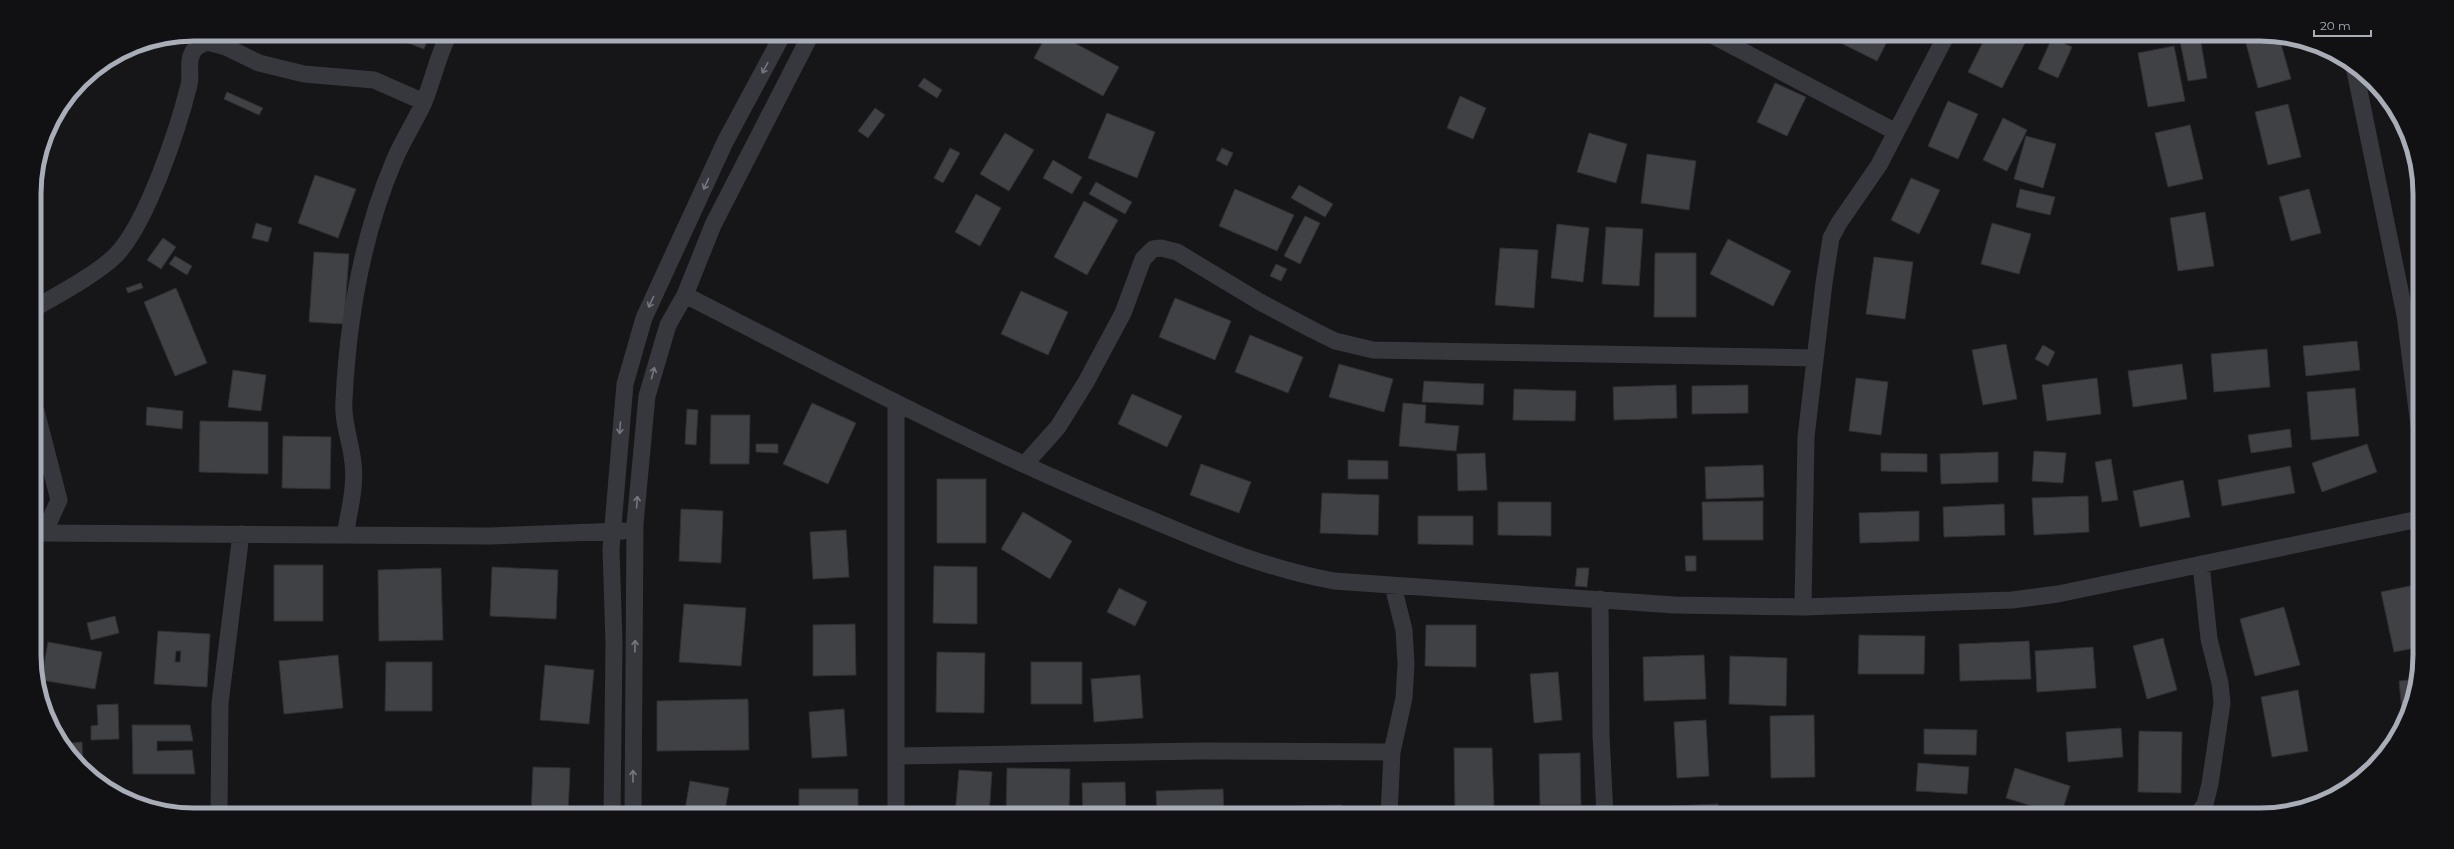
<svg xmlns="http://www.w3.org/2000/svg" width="2454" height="849" font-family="Montserrat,sans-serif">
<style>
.building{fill:#404145;stroke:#303034;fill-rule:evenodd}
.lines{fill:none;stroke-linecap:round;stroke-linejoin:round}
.minor{stroke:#37383d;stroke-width:17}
.oneway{stroke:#757881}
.rim{fill:none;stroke:#a8adb8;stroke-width:5}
</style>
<rect width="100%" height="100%" fill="#161618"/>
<path class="building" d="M384 34H430L424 49Z
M1047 34H1058L1119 67 1103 96 1034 58Z
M1788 34H1802L1799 40Z
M1838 34H1891L1877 61 1835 40Z
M1987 34H2016L2027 39 2002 88 1968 72Z
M2252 34 2279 37 2291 79 2258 88 2244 36Z
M2200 37 2207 78 2188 81 2180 41Z
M2052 38 2072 47 2058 78 2038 69Z
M2174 46 2185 101 2148 107 2138 53Z
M924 78 942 90 937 98 918 86Z
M1775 83 1806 97 1787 136 1757 122Z
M227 92 263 108 259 115 224 99Z
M1460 96 1486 108 1473 139 1447 128Z
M1948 101 1978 114 1958 159 1928 146Z
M2288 104 2301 157 2268 165 2255 112Z
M875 108 885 115 868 138 858 131Z
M1107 113 1155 132 1137 178 1088 158Z
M2003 118 2027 130 2007 171 1983 160Z
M2190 125 2203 179 2168 187 2155 133Z
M1005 133 1034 150 1009 191 980 174Z
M1589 133 1627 144 1616 183 1577 172Z
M2026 136 2056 144 2043 188 2014 179Z
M950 148 960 153 943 183 934 178Z
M1222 148 1233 153 1227 166 1216 160Z
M1647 154 1696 161 1689 210 1641 203Z
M1053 160 1082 177 1072 194 1043 178Z
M315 175 356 189 338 238 298 223Z
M1911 178 1940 190 1919 234 1891 220Z
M1096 182 1132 202 1125 214 1089 194Z
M1299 185 1333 204 1325 217 1291 198Z
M1235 189 1294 215 1277 251 1219 226Z
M2020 189 2055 197 2050 215 2016 207Z
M2309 189 2321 233 2291 241 2279 197Z
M976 194 1001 208 980 246 955 232Z
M1084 201 1118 220 1087 275 1054 257Z
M2205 212 2214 266 2178 271 2170 218Z
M1305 216 1320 223 1300 264 1284 256Z
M256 223 272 228 268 242 252 238Z
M1992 223 2031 234 2019 274 1981 264Z
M1557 224 1589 228 1583 282 1551 278Z
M1606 227 1643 229 1639 286 1602 284Z
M163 238 176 247 161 269 147 260Z
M1728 239 1791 271 1773 306 1710 274Z
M1500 248 1538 250 1534 308 1495 305Z
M314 252 349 254 344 324 309 322Z
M1655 253H1696V317H1654Z
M175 256 192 266 187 275 169 264Z
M1874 257 1913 262 1905 319 1866 314Z
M1276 264 1287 269 1281 281 1270 276Z
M141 283 143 288 128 293 126 288Z
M176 288 207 363 175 376 144 302Z
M1021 291 1068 312 1048 355 1001 334Z
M1175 298 1231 321 1215 360 1159 337Z
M1250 335 1303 357 1288 393 1235 372Z
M2357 341 2360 370 2306 376 2303 346Z
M2006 344 2017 399 1983 405 1972 350Z
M2043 345 2055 352 2048 366 2035 359Z
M2267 349 2270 387 2214 392 2211 354Z
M1339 364 1393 379 1384 412 1329 397Z
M2182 364 2187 399 2133 407 2128 371Z
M233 370 266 375 261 411 228 407Z
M1856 378 1888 382 1881 435 1849 431Z
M2097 378 2101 414 2047 421 2042 385Z
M1424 381 1484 384 1483 405 1422 402Z
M1676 385 1677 418 1614 420 1613 387Z
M1748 385V413L1692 414V386Z
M2355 388 2359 436 2311 440 2307 392Z
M1514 389 1576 391 1575 421 1513 420Z
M1132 394 1182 416 1167 447 1118 424Z
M812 403 856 423 828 484 783 464Z
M1403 403 1426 405 1425 423 1459 426 1456 451 1399 446Z
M147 407 183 411 182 429 146 425Z
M687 409 698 410 696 445 685 444Z
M711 415H750L749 464H710Z
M200 421 268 422V474L199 472Z
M2290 429 2292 447 2251 453 2248 435Z
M283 436 331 437 330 489 282 488Z
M756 444H778V453L756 452Z
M2367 444 2377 472 2322 492 2312 463Z
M2034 451 2066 453 2063 483 2032 481Z
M1998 452V482L1941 484 1940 454Z
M1485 453 1487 490 1458 491 1457 454Z
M1881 453 1927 454V472L1881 471Z
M2111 459 2118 500 2102 502 2095 462Z
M1348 460 1388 461V479H1348Z
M1201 464 1251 482 1239 513 1190 495Z
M1763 465 1764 497 1706 499 1705 467Z
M2290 466 2295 493 2222 506 2218 480Z
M937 479H986V543H937Z
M2183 480 2190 517 2140 527 2133 491Z
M1322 493 1379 495 1378 535 1320 533Z
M2088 496 2089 532 2034 535 2032 498Z
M1763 501V540H1703L1702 502Z
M1498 502H1551V536L1498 535Z
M2004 504 2005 535 1944 537 1943 507Z
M681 509 723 511 721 563 679 561Z
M1919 511V541L1860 543 1859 513Z
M1023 512 1072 541 1050 579 1001 549Z
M1418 516H1473V545L1418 544Z
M846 530 849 577 813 579 810 532Z
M1685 556H1696V571H1686Z
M274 565H323V621H274Z
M934 566 977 567V624L933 623Z
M492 567 558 570 556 619 490 616Z
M441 568 443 640 379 641 378 570Z
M1577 568H1589L1587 587 1575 586Z
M2419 584 2420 647 2394 652 2381 592Z
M1119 588 1147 602 1135 626 1107 612Z
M684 604 746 608 741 666 679 662Z
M2284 607 2300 665 2255 676 2240 619Z
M115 616 119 633 91 640 87 623Z
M855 624 856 675 813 676V625Z
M1426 625H1476V667L1425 666Z
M158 631 210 634 207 687 154 684ZM176 651H181L180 662H175Z
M1859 635 1925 636 1924 674H1858Z
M2163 638 2177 690 2147 699 2133 646Z
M2029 641 2031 679 1960 681 1959 644Z
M48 642 102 652 95 689 41 680Z
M2093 647 2096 688 2037 692 2035 651Z
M937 652 985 653 984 713 936 712Z
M338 655 343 708 284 714 279 661Z
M1704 655 1706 699 1644 701 1643 657Z
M1730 656 1787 658 1786 706 1729 704Z
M386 662H432V711H385Z
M1031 662H1082V704H1031Z
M545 665 594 670 589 724 540 720Z
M1558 672 1562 720 1534 723 1530 674Z
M1140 675 1143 718 1094 722 1091 679Z
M2417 679 2414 696 2403 721 2399 681Z
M2298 690 2308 751 2272 757 2261 697Z
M748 699 749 750 657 751V701Z
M118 704 119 739 91 740V726L98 725 97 705Z
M844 709 847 756 812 758 809 712Z
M1814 715 1815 777 1771 778 1770 716Z
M1706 720 1709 776 1677 778 1674 722Z
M132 725H190L193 741H157V751L192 750 195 774H133Z
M2121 728 2123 757 2068 762 2066 732Z
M1924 729 1977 730 1976 755 1924 754Z
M2139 731 2182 732 2181 793 2138 792Z
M82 742 83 768H82L74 761 63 744Z
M1454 748H1492L1494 807 1455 808Z
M1580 753 1581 805H1540L1539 754Z
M1918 763 1969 767 1967 794 1916 791Z
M533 767 570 768 568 815H531Z
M1007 768 1070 769 1069 815H1006Z
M2015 768 2070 786 2061 815 2006 798Z
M959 770 992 772 989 815H955Z
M690 781 729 788 724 815H684Z
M1125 782 1126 815H1083L1082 783Z
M799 789H858V815H799Z
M1223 789 1224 815H1157L1156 791Z
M1718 804 1719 815H1673V806Z
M1342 805V815H1299L1298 806Z
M1838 807V815H1791V811Z
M2078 807 2137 811V815H2078Z
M365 808V815H317L316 811Z
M399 811H455V815H399Z
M1218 811 1276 815H1218Z"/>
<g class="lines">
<path class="minor" d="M1710 34 1896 132
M2354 66 2405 315 2419 426
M685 295C834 371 983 451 1138 514 1204 542 1263 568 1334 581L1674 605 1803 607 2012 600 2058 594 2419 519
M35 308C59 294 97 274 116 255 147 223 178 129 189 85 192 72 186 62 194 50 197 46 203 44 207 42L226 47 259 63 304 74 374 80 424 102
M36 411 59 500 44 533
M1025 464 1058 427 1086 382 1123 313 1143 259 1153 249 1161 248 1177 252 1260 302 1313 330 1335 341 1373 350 1815 358
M36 533 490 536 623 531
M345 535C349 512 356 486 353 463 351 441 342 422 344 400 348 319 362 236 394 161 402 141 415 122 424 102 433 80 438 55 449 34
M1600 599 1601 735 1605 815
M1803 607 1806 437 1824 283 1831 238 1839 223 1879 165 1947 34
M897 756 1202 751 1392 752
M219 815 220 703 241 534
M612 815 614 643 611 549 625 384 644 318 725 142 783 34
M633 815 635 524 647 396 668 325 685 295 713 225 811 34
M896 815V403
M1389 815 1392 752 1404 698 1406 664 1404 630 1393 586
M2197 815 2205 804 2210 784 2222 703 2220 683 2209 639 2201 564"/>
</g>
<defs><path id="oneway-shaft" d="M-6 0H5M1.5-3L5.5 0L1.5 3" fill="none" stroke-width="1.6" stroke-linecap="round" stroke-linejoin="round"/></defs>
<g class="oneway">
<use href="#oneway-shaft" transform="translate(765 68) rotate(118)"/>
<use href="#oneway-shaft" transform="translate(706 184) rotate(115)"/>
<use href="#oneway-shaft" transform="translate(651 302) rotate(115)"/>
<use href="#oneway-shaft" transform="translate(653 373) rotate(-75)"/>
<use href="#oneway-shaft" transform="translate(620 428) rotate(94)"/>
<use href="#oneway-shaft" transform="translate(637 502) rotate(-86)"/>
<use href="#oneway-shaft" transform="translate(635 646) rotate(-89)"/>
<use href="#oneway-shaft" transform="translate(633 776) rotate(-90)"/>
</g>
<path d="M0 0H2454V849H0ZM194 41H2260A153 153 0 0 1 2413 194V655A153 153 0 0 1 2260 808H194A153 153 0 0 1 41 655V194A153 153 0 0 1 194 41Z" fill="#111113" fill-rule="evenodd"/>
<path class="rim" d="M194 41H2260A153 153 0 0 1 2413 194V655A153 153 0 0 1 2260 808H194A153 153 0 0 1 41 655V194A153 153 0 0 1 194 41Z"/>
<path d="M2314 30v6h57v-6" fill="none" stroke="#a8adb8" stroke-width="2"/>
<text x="2320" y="30" font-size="12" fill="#a8adb8" stroke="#111113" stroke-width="3" paint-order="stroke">20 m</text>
</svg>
